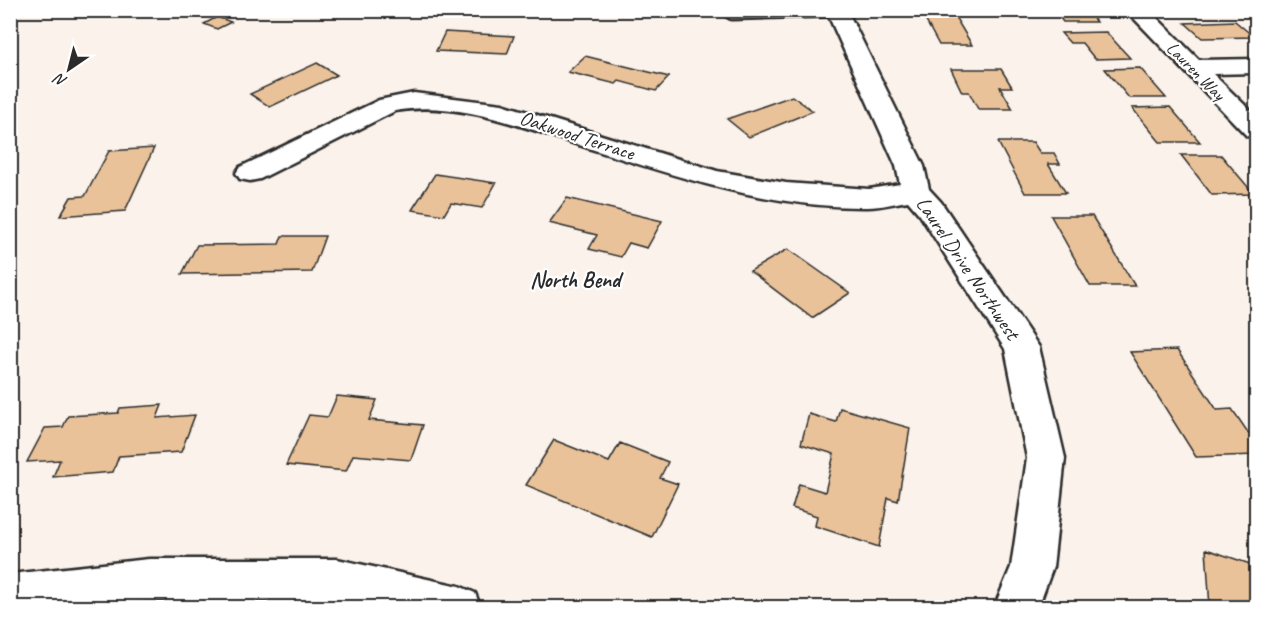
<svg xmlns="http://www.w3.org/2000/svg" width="1267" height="618" font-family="Caveat,sans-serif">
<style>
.building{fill:#e9c299;stroke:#2b2b2b;stroke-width:1.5}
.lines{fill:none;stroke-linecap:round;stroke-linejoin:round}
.service-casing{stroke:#2b2b2b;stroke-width:5}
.minor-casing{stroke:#2b2b2b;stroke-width:5}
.service{fill:#fff;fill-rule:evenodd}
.minor{fill:#fff;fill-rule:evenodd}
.labels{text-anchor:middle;stroke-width:4.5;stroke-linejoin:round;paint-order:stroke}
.far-street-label{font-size:18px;fill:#2b2b2b;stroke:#fff}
.street-label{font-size:21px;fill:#2b2b2b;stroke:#fff}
.neighbourhood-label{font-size:22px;font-weight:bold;fill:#2b2b2b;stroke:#fff}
</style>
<rect width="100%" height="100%" fill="#fbf3eb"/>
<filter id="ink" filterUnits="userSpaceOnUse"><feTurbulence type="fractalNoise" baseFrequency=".0167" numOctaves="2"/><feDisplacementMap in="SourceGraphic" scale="12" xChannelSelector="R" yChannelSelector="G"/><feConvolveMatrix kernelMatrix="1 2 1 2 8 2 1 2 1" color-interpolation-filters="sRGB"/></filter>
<g filter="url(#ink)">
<path class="building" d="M920 10H951L972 45H939Z
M1054 10H1087L1096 22H1063Z
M217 17 231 22 217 29 204 24Z
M1235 21 1254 37 1202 38 1185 23Z
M445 32 514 36 507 54 436 51Z
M1106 32 1130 58 1095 59 1082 43H1070L1061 33Z
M585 56 669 77 656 91 619 81 616 84 568 72Z
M317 63 337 75 270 107 250 94Z
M1140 68 1166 98H1129L1105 69Z
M951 69H1001L1012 87H1000L1013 109H978L969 92H962Z
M792 96 813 111 749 137 727 119Z
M1170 107 1200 142H1160L1132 108Z
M998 142H1033L1040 153H1054L1060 164H1048L1066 193H1025Z
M154 148 125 211 60 216 71 197 85 196 109 151Z
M1181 155H1221L1254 194 1212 195Z
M435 174 496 183 482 208 451 203 444 215 412 210Z
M567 198 662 221 647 248 629 243 621 257 589 249 597 235 549 223Z
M1051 216H1092L1135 286H1090Z
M282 236H325L312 272 182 274 197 245 279 244Z
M788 249 850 293 812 318 750 271Z
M1177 350 1217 410 1232 409 1256 444V455L1196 457 1130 352Z
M337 396 377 400 369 420 423 425 411 460 353 455 346 471 286 465 309 415 328 417Z
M162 405 157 418 195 415 181 452 119 456 113 472 53 477 60 460 27 462 45 428 63 427 68 416 118 413 120 408Z
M840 408 910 428 898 501 888 498 879 547 815 526 817 516 792 508 799 484 825 492 834 454 801 444 809 414 836 422Z
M554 440 609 462 620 443 668 462 660 478 678 484 652 537 526 485Z
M1206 549 1256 566V608H1210Z"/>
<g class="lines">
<defs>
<path id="service" d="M841 10 843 13 838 16 731 19 726 16 731 13Z"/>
<path id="minor" d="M826 10H847L924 166 929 189 941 202 1039 347 1065 458 1053 567 1038 608H994L1011 567 1027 458 1005 349 920 215 908 201C895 203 881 207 868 207 765 208 672 175 576 144 521 126 453 100 395 111L260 179 250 181 240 179 236 173 240 167 379 100 414 93 502 104 717 171 786 183 869 189 900 184 896 166Z
M1126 10H1149L1199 60 1256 59V73L1213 74 1256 116V138L1247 136Z
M149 559H337L459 586 475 593 481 608H366L337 601H149L87 608H10V574Z"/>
</defs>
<use href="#service" class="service-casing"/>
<use href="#minor" class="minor-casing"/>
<use href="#service" class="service"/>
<use href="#minor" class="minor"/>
</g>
</g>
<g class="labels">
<g class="far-street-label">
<text transform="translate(1196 71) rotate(45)" y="6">Lauren Way</text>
</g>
<g class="street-label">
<text transform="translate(577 135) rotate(18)" y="7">Oakwood Terrace</text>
<text transform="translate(968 268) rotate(56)" y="7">Laurel Drive Northwest</text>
</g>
<g class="neighbourhood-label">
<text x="575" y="287">North Bend</text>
</g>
</g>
<rect width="1267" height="618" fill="none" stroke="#fff" stroke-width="36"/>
<rect x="18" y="18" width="1231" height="582" fill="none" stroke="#2b2b2b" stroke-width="2" filter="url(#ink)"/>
<g transform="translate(69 69) rotate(215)" stroke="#ffffff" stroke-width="4.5" paint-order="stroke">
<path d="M0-4.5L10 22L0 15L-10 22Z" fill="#2b2b2b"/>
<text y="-9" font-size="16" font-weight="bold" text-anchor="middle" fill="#2b2b2b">N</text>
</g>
</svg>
